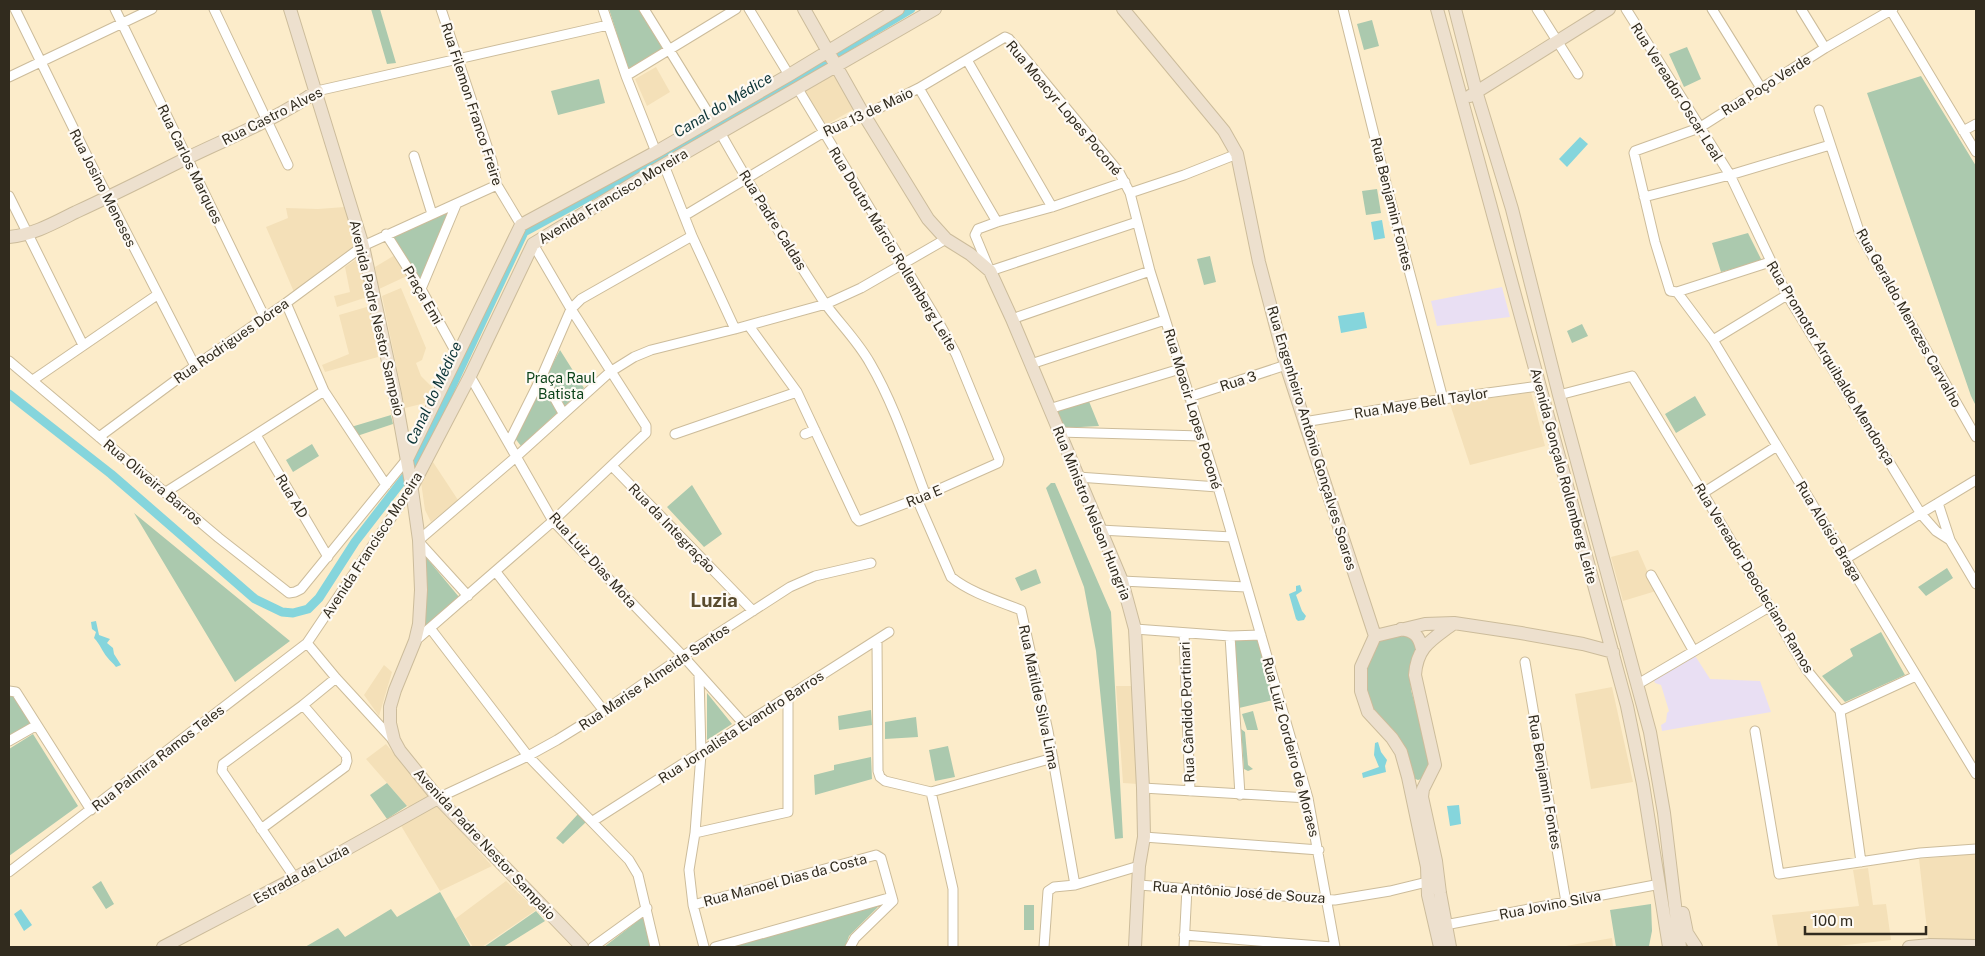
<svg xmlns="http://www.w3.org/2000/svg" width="1985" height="956" font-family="'Public Sans',sans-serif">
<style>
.built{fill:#f4e0b8}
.medical{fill:#e9dff3}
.green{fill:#abc9ae}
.water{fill:#85d5dc}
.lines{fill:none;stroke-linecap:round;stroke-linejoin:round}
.canal{stroke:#85d5dc;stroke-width:9}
.street-casing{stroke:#ccbc9b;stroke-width:11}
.secondary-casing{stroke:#ccbc9b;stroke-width:14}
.street{stroke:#fff;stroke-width:9}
.secondary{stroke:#ede0ce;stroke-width:12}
.labels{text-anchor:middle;stroke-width:4.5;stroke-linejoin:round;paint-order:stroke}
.street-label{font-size:14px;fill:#312b1e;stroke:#fefaf4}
.park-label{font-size:14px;fill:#0d431b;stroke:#fefaf4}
.water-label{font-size:15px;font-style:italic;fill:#0c3437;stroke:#fefaf4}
.district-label{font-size:19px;font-weight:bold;fill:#594b2e;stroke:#fefaf4}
</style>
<rect width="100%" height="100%" fill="#fcecca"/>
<path class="built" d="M656 67 670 92 647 106 635 79Z
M832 73 854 109 826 125 804 90Z
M345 207 357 246 294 292 266 227 288 218 286 208 318 209Z
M395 255 407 276 379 289 375 267Z
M358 258 367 297 337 307 334 296 350 292 345 267Z
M401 288 426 348 422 360 416 363 421 376 434 389 427 394 429 402 405 408 382 296Z
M370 306 378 357 325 372 322 365 349 354 339 315Z
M1531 392 1545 446 1470 465 1450 404Z
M433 462 458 500 431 522 425 510 421 482Z
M1638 550 1656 591 1623 601 1611 557Z
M384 665 392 672 379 716 364 695Z
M1116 686H1132L1138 784 1123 783Z
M1612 687 1633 782 1591 789 1575 694Z
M386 744 429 795 412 807 407 806 366 759Z
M437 805 492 866 440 891 400 824Z
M1976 854V944L1928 938 1919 859Z
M1868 868 1873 905 1886 904 1891 940 1829 947H1778L1772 915 1859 906 1853 870Z
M506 881 536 910 482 947H473L455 919Z
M1612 938 1613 947H1560Z"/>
<path class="medical" d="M1502 287 1510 317 1437 326 1431 301Z
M1694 654 1710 679 1760 681 1771 712 1662 731 1661 725 1666 722 1667 713 1669 711 1661 685 1655 683 1653 678Z"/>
<path class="green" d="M371 9H380L396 63 387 64Z
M609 9H638L663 48 628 69Z
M1372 20 1379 46 1364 50 1357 24Z
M1687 47 1701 79 1684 87 1669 54Z
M1921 76 1976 166V406L1971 396 1867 93Z
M599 79 605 103 558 115 551 91Z
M1377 189 1381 213 1366 215 1362 191Z
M450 211 420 282 391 236Z
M1748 233 1762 261 1721 272 1712 243Z
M1210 256 1216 282 1204 285 1197 259Z
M1582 324 1588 336 1572 343 1567 331Z
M560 350 584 388 521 446 514 437Z
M1695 396 1706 415 1676 433 1665 414Z
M1088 399 1099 426 1063 428 1056 410Z
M391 415 393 424 357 436 351 427Z
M312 444 319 456 293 472 286 460Z
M1051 483H1055L1111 612 1123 838 1115 839 1096 651 1084 587 1046 488Z
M692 485 722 534 704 547 667 507Z
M134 513 290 641 235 682Z
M425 556 459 597 424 627Z
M1947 568 1953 578 1926 596 1918 587Z
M1036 569 1041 583 1021 591 1015 578Z
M1881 632 1905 675 1845 702 1822 676 1853 656 1850 649Z
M1408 635 1417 646 1410 665 1411 690 1432 765 1424 778 1418 780 1413 778 1373 714 1365 689 1362 663 1378 641Z
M1260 639 1277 699 1239 708 1234 641Z
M707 693 732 724 707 740Z
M9 694H15L34 725 9 739Z
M871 710 872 725 839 730 838 716Z
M1253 711 1258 730H1247L1242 714Z
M916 717 918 737 885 739V722Z
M1241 729 1245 732 1248 765 1253 769 1248 771 1244 769Z
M33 734 78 806 9 856V749Z
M948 746 955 777 935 781 929 750Z
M871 757 872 779 815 795 814 775 834 770V765Z
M387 783 407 806 387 819 370 795Z
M578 814 586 822 563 844 556 838Z
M101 881 114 904 106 909 92 887Z
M440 892 471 947H305L338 928 345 937 391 909 397 917Z
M886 899 849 936 845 947H718Z
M1651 904 1652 931 1649 946 1616 947 1610 910Z
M1024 905H1034V930H1024Z
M536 911 545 921 503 947H484Z
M644 916 651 947H604Z"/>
<path class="water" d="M1580 137 1588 144 1567 167 1559 159Z
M1382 220 1385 238 1374 240 1371 222Z
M1364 312 1367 328 1341 333 1338 316Z
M1300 585 1302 591 1296 595 1302 611 1306 616 1304 620 1298 621 1296 619 1289 594 1296 591V586Z
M96 621 99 635 110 639 107 643 113 648 114 654 121 665 116 667C113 663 110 661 107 657 102 651 100 644 94 638L96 632 92 629 91 622Z
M1378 742 1381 752 1387 760 1385 766 1386 772 1363 778 1362 773 1379 767 1374 755 1375 743Z
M1459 805 1461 824 1450 826 1447 806Z
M21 909 32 925 24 931 14 914Z"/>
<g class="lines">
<path class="canal" d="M9 394 111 474 255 599 282 612 293 613 308 609 319 598 355 542 416 463 524 232 664 156 911 9"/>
<defs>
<path id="street" d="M15 9 89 160 195 366
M115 9 265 318
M214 9 288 165
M441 9 492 161 497 185 521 225
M603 9 626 76 656 152
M644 9 712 119
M749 9 789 75
M1343 9 1387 187 1443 399
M1537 9 1578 74
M1626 9 1730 175 1787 295 1921 514 1936 531 1950 540
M1712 9 1761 88
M1801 9 1825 48
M1890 9 1976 152
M967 60 1052 207
M626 76 736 9
M9 77 152 9
M919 88 997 222
M317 91 608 25
M1819 110 1860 234 1976 437
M1963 131 1976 124
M721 134C753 191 788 247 824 302 839 323 857 340 870 363 894 404 909 451 926 496
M414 156 432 214
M664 165 692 236 735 329
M1125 182 1052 207 997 222 978 229 975 235 990 271 1137 222
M1130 193 1184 175 1237 154
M9 196 83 345
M1644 197 1730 175 1830 145
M684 216 824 132 865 115 919 88 1000 40 1005 37 1009 39 1119 172 1130 193 1150 271 1218 487 1308 798 1335 947
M386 234 421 289 458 356
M1770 262 1677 292 1670 291 1655 242 1634 153 1635 151 1699 128 1825 48 1893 9
M421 289 456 205
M1677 292 1713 340 1976 774
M286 303 324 391 386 485
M1012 319 1150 271
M749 326 797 392 856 518 859 521 917 499 998 463 999 459 956 354 939 323 798 89
M1713 340 1787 295
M9 361 219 538 289 593 295 592 301 589 407 459
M1031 364 1165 320
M470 376 553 521 683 656 744 724
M542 376 563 413
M33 380 157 295
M1559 395 1632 376 1703 493 1806 669 1840 711 1861 862
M1189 397 1286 365
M1049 409 1180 369
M1304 422 1443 399 1539 386
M1059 432 1201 436
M675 434 797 392
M805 434 815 430
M256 435 328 557
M99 437 195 366 286 303 363 246 497 185
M509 442 542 376 571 309 581 299 692 236
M612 466 753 611
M1078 477 1218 487
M166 492 324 391
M1703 493 1777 446
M917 499 951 577C971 593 998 601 1021 610L1048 731 1075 885
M1938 503 1950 540 1976 584
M1100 530 1232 537
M419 540 517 456 610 372 634 357 651 350 735 329 826 304 861 288 946 239
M419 542 468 596
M1847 558 1976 480
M496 572 604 711
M1651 575 1693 650
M1122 581 1246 587
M430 628 528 756 629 860 638 875 655 947
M1135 629 1230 636 1261 635
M1184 633 1190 791
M1230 636 1240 795
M415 641 553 521 646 433V426L571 309 533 244
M877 641 878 771 880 777 885 781 931 792 1053 758
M307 643 336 678 393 740
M1525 662 1566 902
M699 675 701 754 695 833 689 870 693 905 704 947
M1638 684 1769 607
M9 691 16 692 91 810
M1840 711 1916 676
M1755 731 1779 874 1920 853 1976 849
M9 741 37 725
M1143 788 1308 798
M931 792 953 889V947
M438 798 528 756 557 740 604 711 683 656 790 587 815 576 871 563
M593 821 889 632
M261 829 345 767 347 761 346 755 303 705
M695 833 788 812V697
M1144 837 1319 850
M9 872 307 643 412 487
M295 878 222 771 223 764 303 705 336 678
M1139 885 1335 900 1390 891 1427 882
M693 905 876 855 881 858 893 901 855 938 850 947
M1445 925 1655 885
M1184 935 1332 947
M593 947 647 908
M715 947 892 897
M1044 947 1048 891 1054 887 1075 885 1139 866
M1184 947 1187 888"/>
<path id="secondary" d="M290 9 363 246 395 394 411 483 419 540 421 590 419 624 415 641 395 690 390 707V723L394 740 400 751 438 798 582 947
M804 9 861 110 928 219 946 239 970 254 990 271 1012 319 1122 581 1135 629 1143 788 1144 837 1139 866 1135 947
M1123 9 1224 131 1237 154 1259 262 1286 365 1375 636
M1437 9 1627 706 1643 784 1669 947
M1455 9 1476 91 1512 209 1559 395 1650 732 1664 813 1680 947
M1470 96 1609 9
M9 237C33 235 54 223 76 212 111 196 145 179 179 162 225 139 274 121 317 91
M407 459 521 225 656 152 789 75 898 9
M412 487 470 376 533 244 664 165 935 9
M1401 629C1414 631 1419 635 1422 649
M1375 636 1361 667V691L1368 712 1392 738 1401 752 1408 777 1427 867 1428 895 1440 947
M1375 636 1425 624 1454 623 1521 633 1583 644 1613 652
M1683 913 1687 933 1696 947
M163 947 295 878 438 798
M1450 947 1440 893 1436 861 1422 797 1423 789 1435 765 1434 760 1415 675C1417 646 1432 640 1454 623
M1909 947 1930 945 1976 946"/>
</defs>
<use href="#street" class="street-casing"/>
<use href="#secondary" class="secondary-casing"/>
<use href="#street" class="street"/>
<use href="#secondary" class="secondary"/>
</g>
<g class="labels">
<g class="street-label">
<text transform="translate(1766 85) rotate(-32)" y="5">Rua Poço Verde</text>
<text transform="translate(1677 92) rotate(58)" y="5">Rua Vereador Oscar Leal</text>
<text transform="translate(472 104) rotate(72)" y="5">Rua Filemon Franco Freire</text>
<text transform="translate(1064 108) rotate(50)" y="5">Rua Moacyr Lopes Poconé</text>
<text transform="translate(868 112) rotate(-25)" y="5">Rua 13 de Maio</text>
<text transform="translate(272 116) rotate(-27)" y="5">Rua Castro Alves</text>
<text transform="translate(190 164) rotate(64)" y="5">Rua Carlos Marques</text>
<text transform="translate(103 188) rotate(63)" y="5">Rua Josino Meneses</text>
<text transform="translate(613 196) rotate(-31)" y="5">Avenida Francisco Moreira</text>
<text transform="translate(1392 204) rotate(76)" y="5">Rua Benjamin Fontes</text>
<text transform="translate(773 220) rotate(58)" y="5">Rua Padre Caldas</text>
<text transform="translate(893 249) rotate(59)" y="5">Rua Doutor Márcio Rollemberg Leite</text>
<text transform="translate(423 295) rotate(60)" y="5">Praça Emi</text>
<text transform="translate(377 318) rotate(77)" y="5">Avenida Padre Nestor Sampaio</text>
<text transform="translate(1909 318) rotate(61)" y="5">Rua Geraldo Menezes Carvalho</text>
<text transform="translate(231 341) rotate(-35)" y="5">Rua Rodrigues Dórea</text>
<text transform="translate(1831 363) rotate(59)" y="5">Rua Promotor Arquibaldo Mendonça</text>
<text transform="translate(1238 381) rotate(-18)" y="5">Rua 3</text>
<text transform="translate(1421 403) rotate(-9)" y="5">Rua Maye Bell Taylor</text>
<text transform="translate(1193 409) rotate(73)" y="5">Rua Moacir Lopes Poconé</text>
<text transform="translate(1312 438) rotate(73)" y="5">Rua Engenheiro Antônio Gonçalves Soares</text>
<text transform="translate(1564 476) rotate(75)" y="5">Avenida Gonçalo Rollemberg Leite</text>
<text transform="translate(153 482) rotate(40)" y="5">Rua Oliveira Barros</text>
<text transform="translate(292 496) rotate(59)" y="5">Rua AD</text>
<text transform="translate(924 496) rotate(-22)" y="5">Rua E</text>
<text transform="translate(1092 513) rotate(68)" y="5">Rua Ministro Nelson Hungria</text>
<text transform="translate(672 528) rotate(46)" y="5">Rua da Integração</text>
<text transform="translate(1829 531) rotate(59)" y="5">Rua Aloísio Braga</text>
<text transform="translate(372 545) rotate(-57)" y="5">Avenida Francisco Moreira</text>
<text transform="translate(593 560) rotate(48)" y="5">Rua Luiz Dias Mota</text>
<text transform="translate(1754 578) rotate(59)" y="5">Rua Vereador Deocleciano Ramos</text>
<text transform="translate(654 677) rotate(-34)" y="5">Rua Marise Almeida Santos</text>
<text transform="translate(1039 697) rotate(78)" y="5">Rua Matilde Silva Lima</text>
<text transform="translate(1187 712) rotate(-92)" y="5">Rua Cândido Portinari</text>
<text transform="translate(741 727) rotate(-33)" y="5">Rua Jornalista Evandro Barros</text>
<text transform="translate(1291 747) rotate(75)" y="5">Rua Luiz Cordeiro de Moraes</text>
<text transform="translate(158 758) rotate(-38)" y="5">Rua Palmira Ramos Teles</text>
<text transform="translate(1545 782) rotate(80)" y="5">Rua Benjamin Fontes</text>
<text transform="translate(485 844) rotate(47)" y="5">Avenida Padre Nestor Sampaio</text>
<text transform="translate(301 874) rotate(-29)" y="5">Estrada da Luzia</text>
<text transform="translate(785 880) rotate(-15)" y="5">Rua Manoel Dias da Costa</text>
<text transform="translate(1239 892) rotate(4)" y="5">Rua Antônio José de Souza</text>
<text transform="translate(1550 905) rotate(-11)" y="5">Rua Jovino Silva</text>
</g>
<g class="park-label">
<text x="561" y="383">Praça Raul<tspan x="561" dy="16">Batista</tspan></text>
</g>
<g class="water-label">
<text transform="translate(723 105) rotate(-31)" y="5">Canal do Médice</text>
<text transform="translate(434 393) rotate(-65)" y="5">Canal do Médice</text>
</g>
<g class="district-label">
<text x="714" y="607">Luzia</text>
</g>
</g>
<rect width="1985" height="956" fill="none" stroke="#312b1e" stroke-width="20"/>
<path d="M1805 926v8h121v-8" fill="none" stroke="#312b1e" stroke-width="2.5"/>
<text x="1812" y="926" font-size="15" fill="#312b1e" stroke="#fefaf4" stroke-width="4" paint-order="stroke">100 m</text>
</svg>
